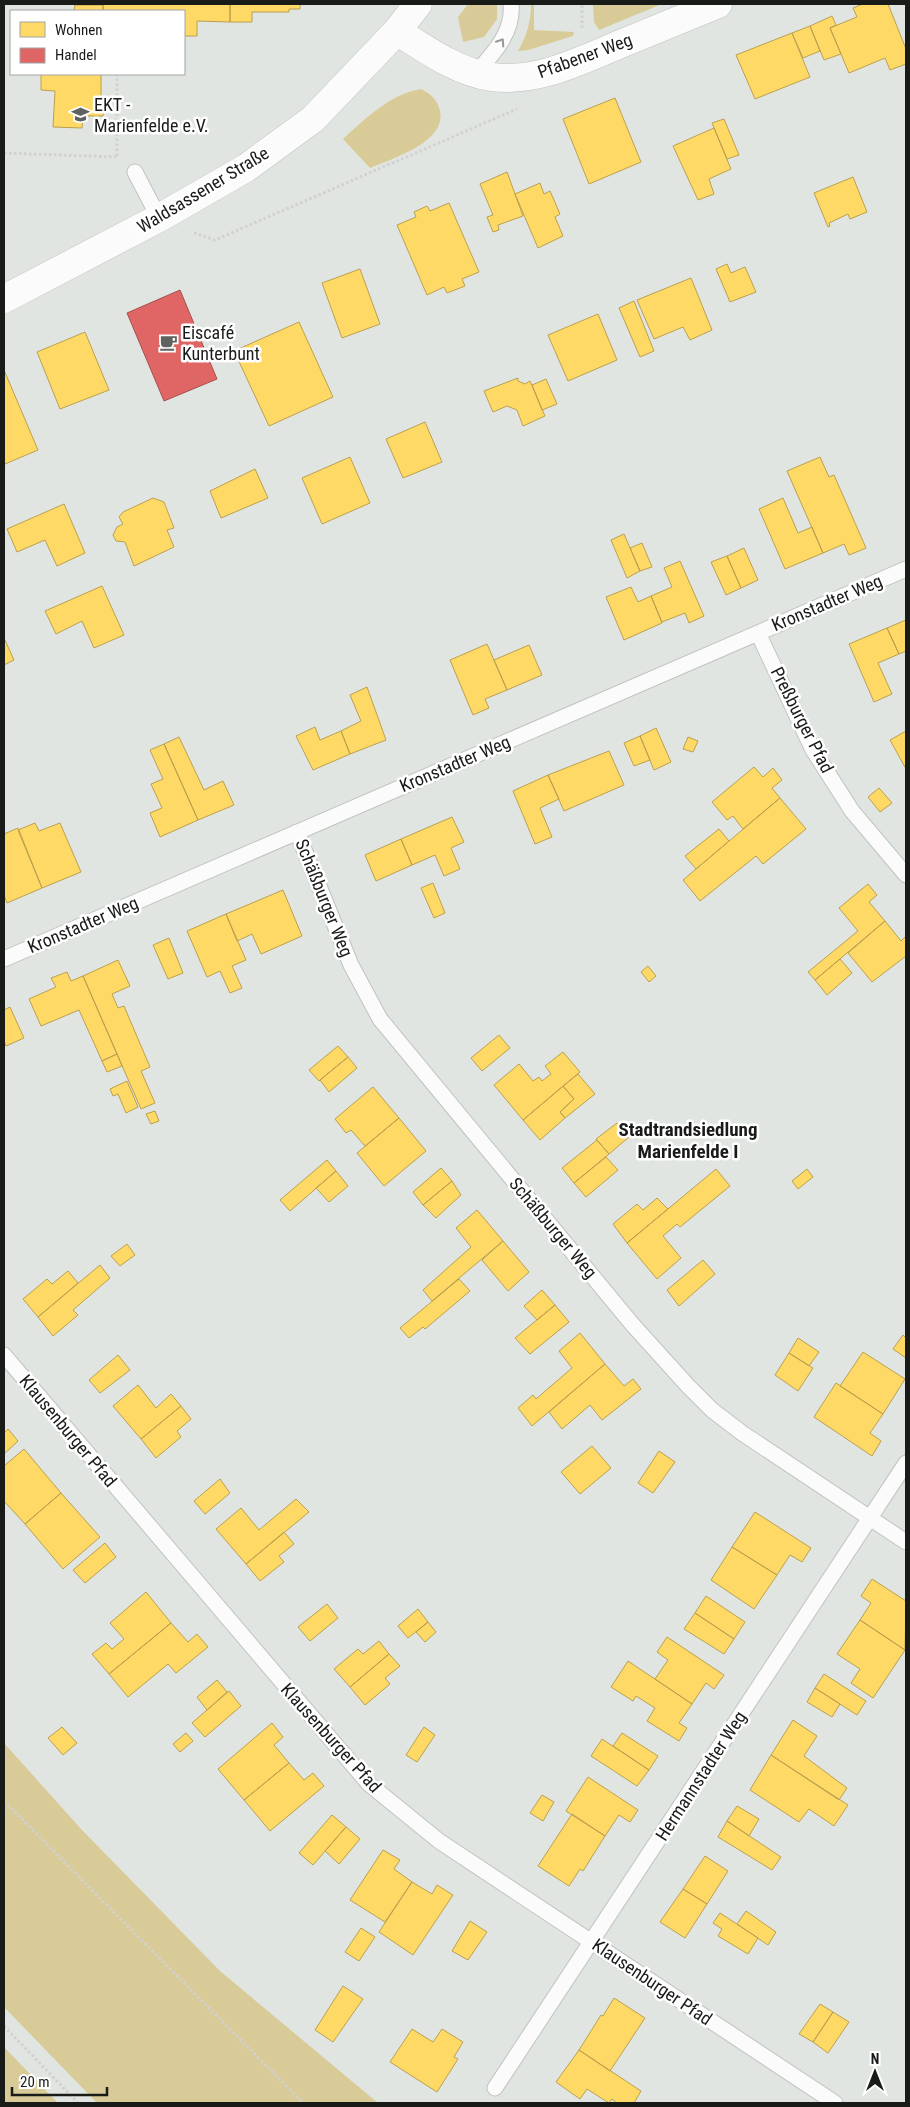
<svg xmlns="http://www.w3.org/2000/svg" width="910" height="2107" font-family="'Roboto Condensed',sans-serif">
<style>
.green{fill:#d9cb97}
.homes{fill:#ffd966;stroke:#baa04f}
.shops{fill:#e06666;stroke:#a4504f}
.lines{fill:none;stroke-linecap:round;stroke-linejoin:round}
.service-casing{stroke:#c0c3c0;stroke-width:17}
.minor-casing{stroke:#c0c3c0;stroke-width:29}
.path{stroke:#d0d1d0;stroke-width:3;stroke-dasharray:2.5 2.5;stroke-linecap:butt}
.service{stroke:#fafbfa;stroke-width:15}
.minor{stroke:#fafbfa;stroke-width:28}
.oneway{stroke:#959695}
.labels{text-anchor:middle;stroke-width:5;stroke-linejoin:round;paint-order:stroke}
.street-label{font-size:18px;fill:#191b19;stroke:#fff}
.poi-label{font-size:18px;fill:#191b19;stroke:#fff;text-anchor:start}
.neighbourhood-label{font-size:19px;font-weight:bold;fill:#191b19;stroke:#fff}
</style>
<rect width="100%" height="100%" fill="#e1e5e1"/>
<path class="green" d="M468 4H497V19L484 37 463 42 458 17Z
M531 4H534V30L574 32 573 36 528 50 518 51C527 35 531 22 531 4Z
M593 4H662L599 30 594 22Z
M421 89C431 94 437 99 440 111 447 142 392 159 370 168L343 139C365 119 390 94 421 89Z
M4 1743 82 1830 220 1971 378 2103H97L4 2007Z
M4 2047 58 2103H4Z"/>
<path class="homes" d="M103 4H230V22L197 21V36H184V11H103Z
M230 4H300V9H289V12H252V22H230Z
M863 4H888L906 49V64L890 70 885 58 849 73 830 28 857 17 853 8Z
M75 5H103V11H74Z
M832 16 836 25 830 28 841 54 824 60 810 26Z
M810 26 820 51 803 58 792 33Z
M792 33 810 77 755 99 736 55Z
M41 74H101V98L104 99 103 116H83L82 128 53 127 55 91 41 90Z
M615 98 641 162 589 184 563 119Z
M724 119 739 155 727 159 712 123Z
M714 128 731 169 709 179 714 194 698 200 673 146Z
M507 172 523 216 498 225 499 230 493 232 487 217 493 215 480 184Z
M853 177 867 212 850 219 848 214 829 223 830 226 828 227 814 193Z
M540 183 544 194 550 191 560 214 555 217 563 236 538 248 515 194Z
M449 203 479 272 462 279 465 286 447 293 444 287 427 295 397 225 416 217 414 212 427 206 430 211Z
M727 264 731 273 745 267 756 292 730 302 716 269Z
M360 269 380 324 342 338 322 283Z
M691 278 712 330 690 340 683 327 654 339 637 300Z
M634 301 654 351 640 357 619 308Z
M598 314 617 360 568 381 548 335Z
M299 322 333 397 269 426 234 351Z
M85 332 109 390 60 409 37 352Z
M4 370 38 450 5 464 4 461Z
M518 378V381L525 384 530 381 545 416 523 426 517 410 507 406 493 412 484 391Z
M546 379 557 404 542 410 532 385Z
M425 422 442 462 403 478 386 439Z
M350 457 370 503 322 524 302 478Z
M820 457 829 477 834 475 866 548 849 555 844 544 823 553 787 471Z
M255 469 268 498 221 518 210 491Z
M153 498 164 502 174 528 167 530 174 547 134 566 125 542 116 541 113 535 117 527 123 524 119 517 123 512Z
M783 498 798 533 812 527 823 553 785 569 759 509Z
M64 504 85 553 57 566 45 540 17 552 7 529Z
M624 534 640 571 627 578 611 540Z
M642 543 652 567 640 571 630 548Z
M744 548 758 580 741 588 727 556Z
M727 556 741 588 726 595 711 562Z
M680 561 704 616 689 623 685 613 662 622 651 596 672 587 664 568Z
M102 586 124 635 94 648 82 621 56 634 45 611Z
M631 587 638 602 651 596 662 623 624 640 606 597Z
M906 620V651L899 654 887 628Z
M887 628 899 654 878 663 892 694 874 702 849 644Z
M4 638 14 660 4 665Z
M487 644 507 690 485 699 489 708 473 715 450 660Z
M529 645 542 675 507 690 494 660Z
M367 687 386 740 350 754 341 731 361 721 350 695Z
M315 727 320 740 341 731 350 754 313 770 296 736Z
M656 728 671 762 654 770 640 736Z
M906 731V769L890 740Z
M640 736 650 760 634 766 624 743Z
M179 737 204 790 223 781 234 805 198 820 164 744Z
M688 737 698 741 693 752 683 749Z
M164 744 198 820 160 837 150 813 162 808 151 784 163 779 150 750Z
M609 751 624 785 564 811 548 775Z
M754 767 763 777 773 768 782 780 772 788 780 798 743 829 733 816 727 820 712 802Z
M548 775 559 799 540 808 552 837 535 844 513 791Z
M879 788 892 803 880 812 868 797Z
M780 798 806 829 763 864 756 856 700 901 683 880Z
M452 817 464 842 451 848 460 869 444 876 435 855 412 865 401 839Z
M35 823 39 831 60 823 81 872 42 888 18 830Z
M18 828 42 888 7 903 4 895V834Z
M719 829 729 841 696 869 685 856Z
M401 839 412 865 376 881 365 855Z
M433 883 445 913 434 918 421 888Z
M868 884 877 895 869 902 885 921 815 980 808 972 858 931 839 908Z
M283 890 302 936 261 954 252 934 237 941 226 914Z
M226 914 246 960 232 966 242 988 230 993 220 971 207 977 187 931Z
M885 921 901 941 906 936V956L872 982 848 953Z
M169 938 183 973 168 979 153 945Z
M840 959 852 973 827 995 815 980Z
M118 960 130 986 112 994 118 1008 124 1006 150 1067 141 1071 155 1103 141 1109 83 976Z
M648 966 656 976 649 982 641 972Z
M67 972 71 981 83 976 117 1054 102 1061 79 1010 41 1026 29 999 56 987 51 978Z
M10 1007 24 1038 6 1046 4 1041V1010Z
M499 1035 510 1048 482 1071 471 1058Z
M338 1046 348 1057 319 1081 309 1070Z
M563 1052 580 1072 523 1120 494 1085 519 1064 533 1081 539 1077 542 1081 551 1074 545 1066Z
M117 1054 122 1066 107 1072 102 1061Z
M348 1057 357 1068 329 1092 320 1080Z
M578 1074 595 1094 565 1118 560 1112 574 1099 563 1086Z
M127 1081 138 1107 126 1113 118 1094 113 1096 110 1089Z
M563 1086 574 1099 560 1112 565 1118 540 1140 523 1120Z
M373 1087 399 1118 365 1146 351 1130 346 1133 335 1119Z
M155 1111 159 1121 151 1124 146 1114Z
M399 1118 426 1151 384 1186 357 1153Z
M617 1123 629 1137 609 1154 596 1139Z
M597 1140 609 1154 574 1183 562 1168Z
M606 1157 618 1170 586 1197 574 1183Z
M327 1160 336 1171 290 1211 280 1200Z
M441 1168 452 1181 423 1205 413 1192Z
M716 1169 730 1186 680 1227 677 1224 663 1236 681 1258 657 1279 627 1243Z
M807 1169 813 1177 798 1189 792 1181Z
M336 1171 348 1186 329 1202 316 1188Z
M452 1181 461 1195 436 1218 423 1205Z
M657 1198 668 1209 627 1243 613 1224 637 1204 643 1210Z
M477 1210 503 1241 432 1301 423 1290 471 1247 456 1228Z
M503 1241 529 1272 508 1291 482 1260Z
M127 1244 135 1255 120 1266 111 1256Z
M703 1260 715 1274 679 1306 667 1290Z
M100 1265 110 1278 73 1310 78 1315 53 1336 38 1317Z
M68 1271 78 1283 38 1317 23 1299 47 1279 52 1284Z
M459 1279 470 1291 425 1329 423 1327 409 1338 400 1328Z
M542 1290 555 1305 537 1320 524 1306Z
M555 1305 569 1322 530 1354 515 1338Z
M580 1333 605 1364 532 1426 518 1408 533 1395 536 1399 572 1368 559 1351Z
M903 1335 906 1338V1358L893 1349Z
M798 1338 819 1352 809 1366 789 1353Z
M863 1352 905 1379 883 1414 840 1386Z
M789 1353 813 1368 798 1391 775 1375Z
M118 1355 130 1370 100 1393 89 1380Z
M605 1364 624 1386 633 1379 641 1389 602 1420 590 1405 562 1429 549 1412Z
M836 1383 883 1414 870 1433 881 1441 872 1456 814 1417Z
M138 1385 156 1408 171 1394 181 1406 141 1439 113 1406Z
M181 1406 191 1419 177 1431 181 1437 156 1458 141 1439Z
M8 1429 18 1441 4 1454V1433Z
M592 1446 611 1468 580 1494 561 1472Z
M24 1449 61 1493 25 1524 4 1501V1466Z
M659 1451 675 1462 653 1493 638 1483Z
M220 1479 230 1493 205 1514 194 1501Z
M61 1493 100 1537 63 1569 25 1524Z
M296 1499 309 1512 246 1564 216 1529 241 1508 259 1530Z
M755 1512 811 1548 802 1562 790 1555 777 1575 732 1547Z
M284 1532 294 1544 279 1556 284 1562 260 1581 246 1564Z
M105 1543 116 1557 85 1583 73 1570Z
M732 1547 777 1575 754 1609 711 1580Z
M872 1579 906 1601 905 1650 860 1620 871 1603 861 1596Z
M146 1592 171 1623 109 1674 92 1654 106 1643 112 1649 124 1639 110 1623Z
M706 1596 745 1622 734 1639 695 1613Z
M327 1604 338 1618 310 1641 298 1627Z
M418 1609 428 1622 408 1638 398 1626Z
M695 1613 734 1639 724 1654 684 1629Z
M860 1620 905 1650 873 1698 851 1683 860 1669 837 1654Z
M428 1622 436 1632 425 1642 416 1632Z
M171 1623 188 1642 197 1634 208 1647 176 1673 168 1664 128 1697 109 1674Z
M667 1637 724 1675 714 1689 706 1683 692 1704 655 1679 668 1660 657 1652Z
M379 1641 389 1654 350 1687 334 1669 358 1649 363 1654Z
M389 1654 400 1666 385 1678 390 1684 365 1705 350 1687Z
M628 1661 692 1704 679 1723 687 1728 679 1741 647 1721 655 1708 636 1696 633 1701 611 1687Z
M824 1674 866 1701 857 1715 815 1688Z
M217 1680 227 1692 207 1710 197 1697Z
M815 1688 840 1704 832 1717 807 1702Z
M229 1691 241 1706 205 1737 192 1723Z
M793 1720 817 1736 804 1756 847 1788 839 1800 771 1755Z
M272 1723 283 1737 274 1745 289 1763 244 1800 218 1769Z
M62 1727 77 1743 63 1755 48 1738Z
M424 1727 435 1735 417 1762 406 1755Z
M186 1733 193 1741 180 1752 173 1744Z
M622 1733 658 1756 649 1770 613 1746Z
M602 1739 649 1770 637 1786 591 1756Z
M771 1755 848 1805 834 1826 809 1809 799 1822 750 1790Z
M289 1763 304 1780 313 1773 324 1786 270 1831 244 1800Z
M588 1777 638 1810 630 1822 619 1815 605 1836 566 1811Z
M542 1795 554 1802 543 1821 530 1813Z
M737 1806 759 1819 749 1836 727 1821Z
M572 1814 605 1836 583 1871 580 1869 569 1886 538 1866Z
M332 1815 346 1827 313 1865 299 1853Z
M727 1821 781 1857 772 1870 718 1837Z
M346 1827 360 1839 339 1864 325 1851Z
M383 1850 400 1860 394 1869 412 1882 385 1922 350 1900Z
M705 1856 728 1871 707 1904 683 1889Z
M412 1882 432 1894 437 1885 453 1895 413 1955 379 1932Z
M683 1889 707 1904 685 1938 660 1922Z
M746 1911 776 1932 768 1945 737 1924Z
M720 1913 758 1938 748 1954 718 1936 722 1929 713 1923Z
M470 1921 487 1932 468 1960 452 1951Z
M361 1928 375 1937 359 1961 345 1952Z
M343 1986 363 1999 333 2042 315 2030Z
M614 1998 645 2018 610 2071 579 2050 601 2015 603 2016Z
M820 2004 833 2012 813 2042 799 2034Z
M833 2012 849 2022 828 2053 813 2042Z
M412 2029 433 2042 442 2029 463 2042 454 2057 458 2059 437 2092 390 2062Z
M579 2050 641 2091 634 2103H617L612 2099 609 2103 587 2089 580 2099 556 2082Z"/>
<path class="shops" d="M180 290 217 379 164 401 127 313Z"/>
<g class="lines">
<defs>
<path id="service" d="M476 73C493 54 514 32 511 4
M135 172 159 218
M758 633 813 750 852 811 906 875
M297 832 351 965 380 1019 632 1324 688 1386 712 1410 742 1433 906 1542
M4 959 906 569
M4 1355 369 1784 439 1841 835 2103
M495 2088 906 1463"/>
<path id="minor" d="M397 31C425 49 459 73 492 77 538 83 582 60 623 43 655 30 686 17 718 4
M4 299 159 218 246 168 313 119 397 31 418 4"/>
</defs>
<use href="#service" class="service-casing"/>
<use href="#minor" class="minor-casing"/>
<path class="path" d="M582 28V4
M4 153 116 157
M117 156V74
M194 233 215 240 517 109
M4 1801 303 2103
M4 2026 78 2103"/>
<use href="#service" class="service"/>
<use href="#minor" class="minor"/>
</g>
<defs><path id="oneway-chevron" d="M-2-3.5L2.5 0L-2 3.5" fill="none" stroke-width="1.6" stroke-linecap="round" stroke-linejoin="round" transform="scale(1.25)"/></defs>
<use class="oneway" href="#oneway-chevron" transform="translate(501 42) rotate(-57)"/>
<defs>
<symbol id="school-bare" viewBox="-9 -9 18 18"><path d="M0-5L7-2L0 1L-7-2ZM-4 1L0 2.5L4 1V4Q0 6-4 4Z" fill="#5f625f" stroke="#fff" stroke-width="2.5" paint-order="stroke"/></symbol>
<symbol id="cafe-bare" viewBox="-9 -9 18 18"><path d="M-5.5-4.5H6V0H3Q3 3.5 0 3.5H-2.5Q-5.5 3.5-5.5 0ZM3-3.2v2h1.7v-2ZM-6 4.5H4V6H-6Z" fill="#5f625f" stroke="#fff" stroke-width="2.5" paint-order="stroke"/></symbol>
</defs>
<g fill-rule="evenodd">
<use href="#school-bare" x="68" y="102" width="25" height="25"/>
<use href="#cafe-bare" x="156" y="330" width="25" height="25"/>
</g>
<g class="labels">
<g class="street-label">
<text transform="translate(585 56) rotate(-20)" y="6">Pfabener Weg</text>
<text transform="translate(203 190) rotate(-31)" y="6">Waldsassener Straße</text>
<text transform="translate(827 603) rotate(-23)" y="6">Kronstadter Weg</text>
<text transform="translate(802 720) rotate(63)" y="6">Preßburger Pfad</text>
<text transform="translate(455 764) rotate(-23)" y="6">Kronstadter Weg</text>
<text transform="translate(324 898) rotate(68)" y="6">Schäßburger Weg</text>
<text transform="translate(83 925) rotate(-23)" y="6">Kronstadter Weg</text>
<text transform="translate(553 1228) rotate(50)" y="6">Schäßburger Weg</text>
<text transform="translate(68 1431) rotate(50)" y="6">Klausenburger Pfad</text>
<text transform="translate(331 1738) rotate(48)" y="6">Klausenburger Pfad</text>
<text transform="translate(701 1776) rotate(-57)" y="6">Hermannstadter Weg</text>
<text transform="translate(652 1982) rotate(34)" y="6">Klausenburger Pfad</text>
</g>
<g class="poi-label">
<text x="94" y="111">EKT -<tspan x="94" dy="21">Marienfelde e.V.</tspan></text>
<text x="182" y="339">Eiscafé<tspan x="182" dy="21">Kunterbunt</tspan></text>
</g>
<g class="neighbourhood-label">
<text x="688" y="1136">Stadtrandsiedlung<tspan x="688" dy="22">Marienfelde I</tspan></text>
</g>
</g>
<rect width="910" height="2107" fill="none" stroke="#191b19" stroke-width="10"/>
<rect x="10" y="10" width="175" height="65" fill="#ffffff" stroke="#a3a4a3"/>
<rect x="20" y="22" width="25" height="15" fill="#ffd966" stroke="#a3a4a3"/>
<text x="55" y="35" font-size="15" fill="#191b19">Wohnen</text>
<rect x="20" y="48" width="25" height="15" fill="#e06666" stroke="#a3a4a3"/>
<text x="55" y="60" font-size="15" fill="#191b19">Handel</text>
<g transform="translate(875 2072)" stroke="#ffffff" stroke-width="4" paint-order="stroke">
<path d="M0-4L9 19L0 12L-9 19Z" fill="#191b19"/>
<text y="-8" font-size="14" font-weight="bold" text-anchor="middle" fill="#191b19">N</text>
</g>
<path d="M12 2087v8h95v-8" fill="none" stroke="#191b19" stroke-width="2.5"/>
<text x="20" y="2087" font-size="15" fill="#191b19" stroke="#ffffff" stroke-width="4" paint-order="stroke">20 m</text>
</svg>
